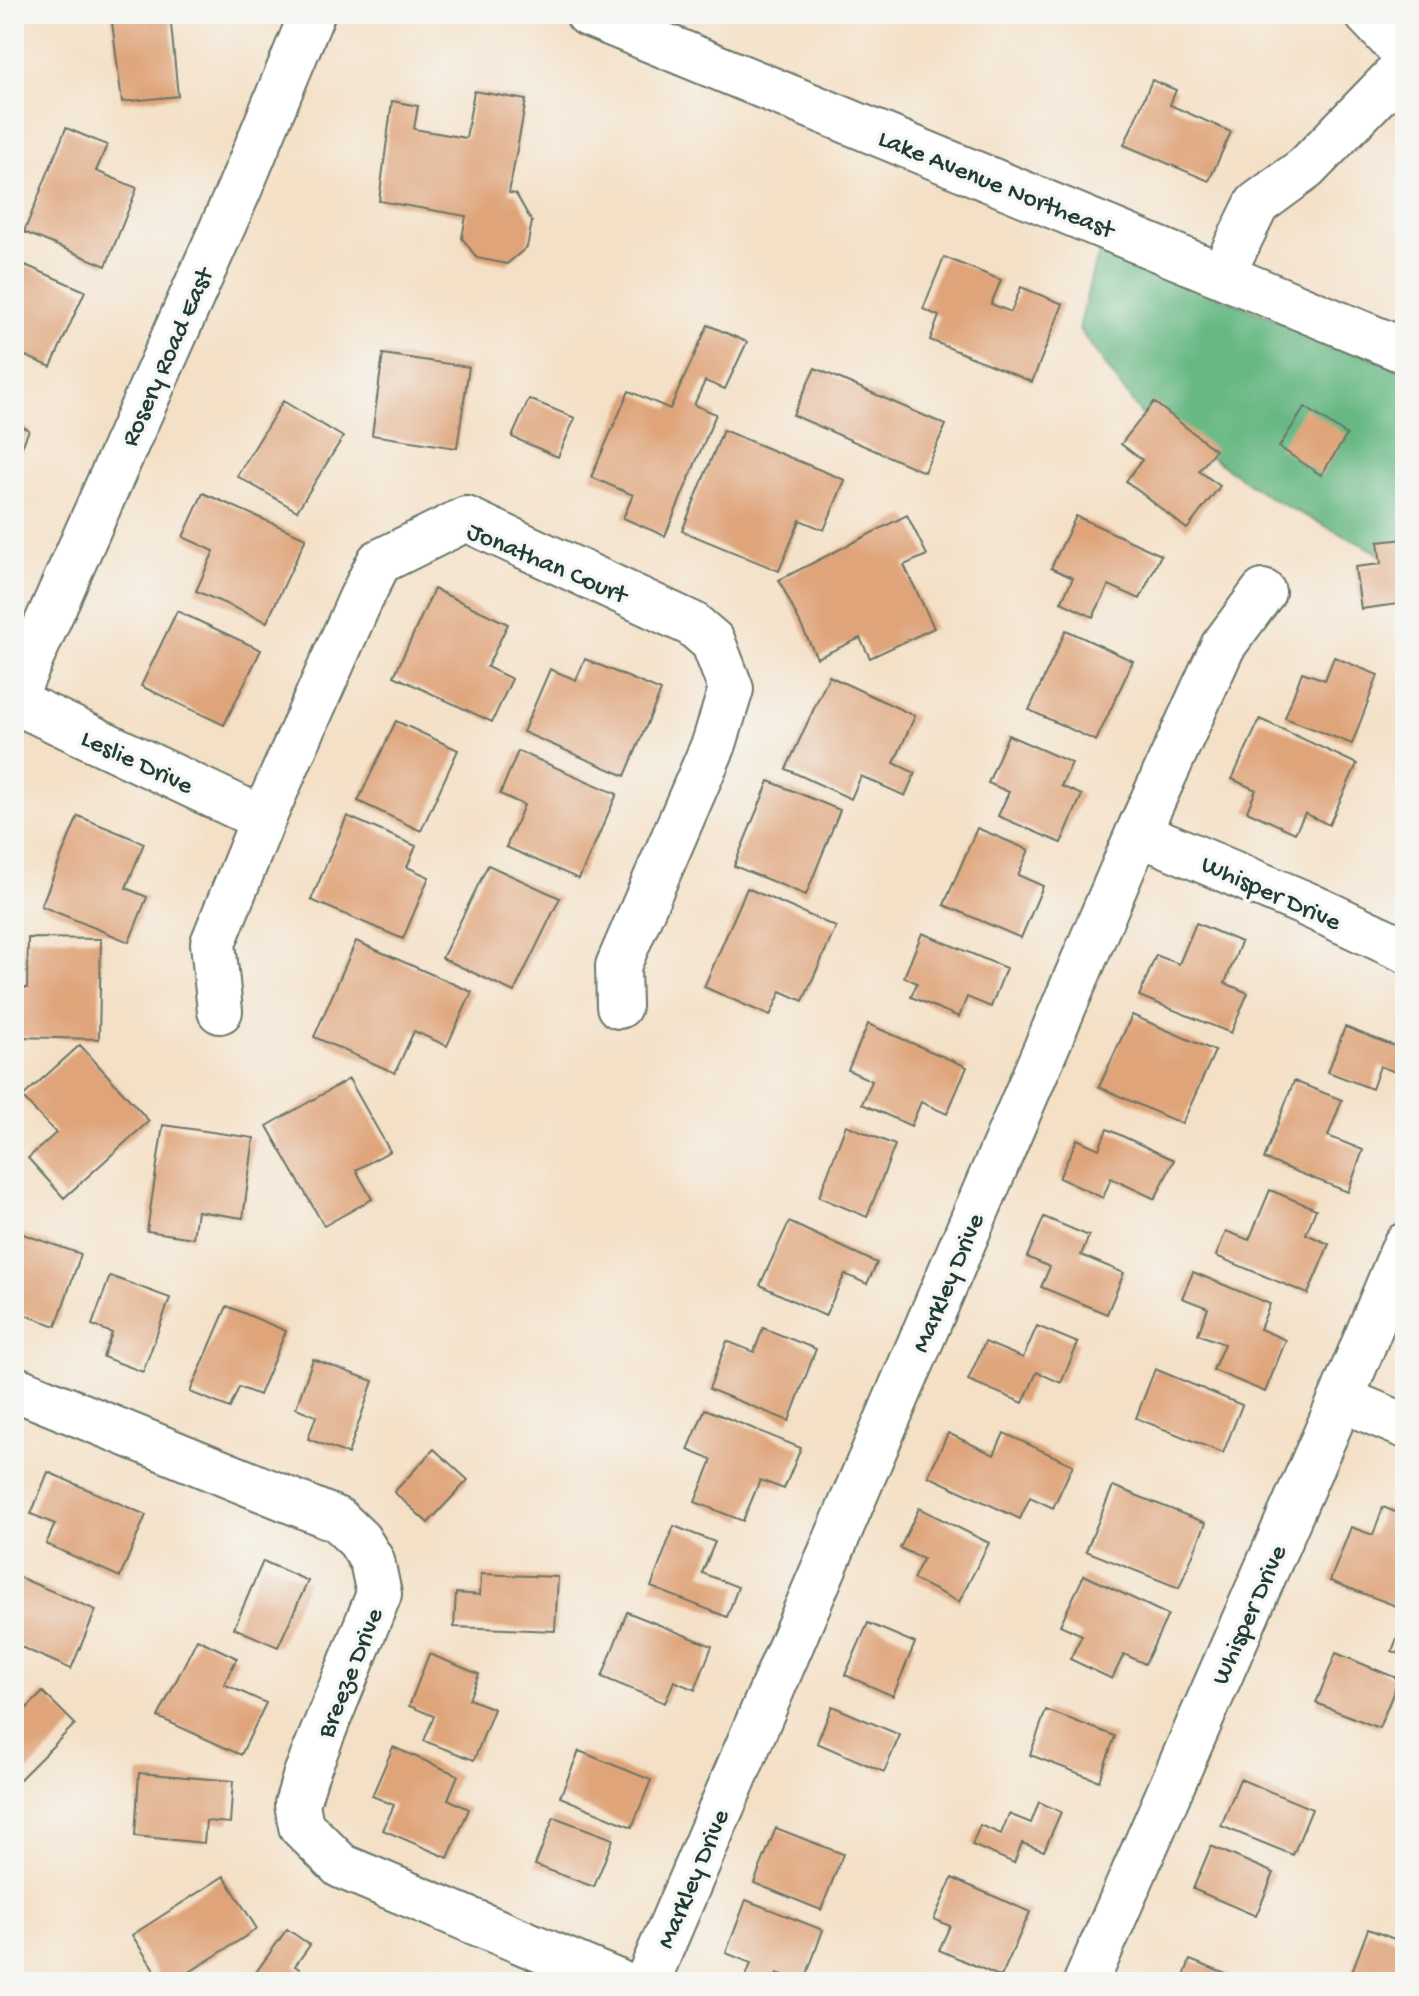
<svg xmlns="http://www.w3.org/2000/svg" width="1419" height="1996" font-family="'Gochi Hand',sans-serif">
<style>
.forest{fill:#67b884;stroke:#437a5c;stroke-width:2}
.building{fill:#dfa47a}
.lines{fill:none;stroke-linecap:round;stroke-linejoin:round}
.minor-casing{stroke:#6a7667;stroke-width:48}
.minor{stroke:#fff;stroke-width:44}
.labels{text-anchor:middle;stroke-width:7;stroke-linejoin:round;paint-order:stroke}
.street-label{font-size:26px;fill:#1f3d34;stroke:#f6f6f2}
</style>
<rect width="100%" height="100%" fill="#f6f6f2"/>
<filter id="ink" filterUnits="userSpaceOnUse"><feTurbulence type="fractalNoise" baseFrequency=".0125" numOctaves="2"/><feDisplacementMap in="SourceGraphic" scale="16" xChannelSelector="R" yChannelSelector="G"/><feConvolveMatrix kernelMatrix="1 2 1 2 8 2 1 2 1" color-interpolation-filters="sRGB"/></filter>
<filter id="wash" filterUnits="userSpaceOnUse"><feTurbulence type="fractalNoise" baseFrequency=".006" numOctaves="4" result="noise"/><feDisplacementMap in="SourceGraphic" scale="32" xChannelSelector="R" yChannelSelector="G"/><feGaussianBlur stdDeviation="1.8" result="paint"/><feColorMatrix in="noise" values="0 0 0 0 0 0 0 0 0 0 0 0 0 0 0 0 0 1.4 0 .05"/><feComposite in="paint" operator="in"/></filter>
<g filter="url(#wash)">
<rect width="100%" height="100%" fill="#f4e0c6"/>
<path class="forest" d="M1101 249 1405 371V577L1375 551 1270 498 1178 435 1141 414 1079 329 1092 273Z"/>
<g id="blocks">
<path class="building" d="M111 14H170L178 96 122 102Z
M1152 80 1176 90 1170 105 1231 132 1209 181 1124 145Z
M474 91 526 100 509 193 516 194 532 222 527 247 507 264 477 258 462 238 466 216 379 201 392 101 418 106 414 129 466 138Z
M66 128 107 145 96 171 137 188 106 266 24 232Z
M944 257 1001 280 991 304 1011 312 1021 287 1063 304 1032 382 930 340 939 316 923 309Z
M16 261 85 291 51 367 14 351V267Z
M708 325 747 342 725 389 705 381 694 405 716 414 665 536 623 518 633 495 591 477 629 391 670 409Z
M383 354 469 367 457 448 372 435Z
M815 368 946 425 924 472 793 415Z
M529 399 575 418 558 457 512 437Z
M283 401 343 437 297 511 237 476Z
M1154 402 1215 450 1199 471 1220 486 1187 529 1126 481 1142 460 1121 444Z
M1305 407 1347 435 1321 475 1279 447Z
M14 423 29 430 14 466Z
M723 430 845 480 824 530 800 520 779 571 682 531Z
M203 493 306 538 267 622 196 591 214 551 183 537Z
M907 515 927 555 904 565 934 628 870 658 860 638 817 658 779 580Z
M1076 516 1161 555 1140 599 1109 585 1093 617 1061 602 1073 578 1051 568Z
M1405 539V603L1361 609 1355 567 1381 564 1378 542Z
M434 589 508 624 487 667 512 679 492 722 394 676Z
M177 611 261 650 224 725 141 686Z
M1066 630 1133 661 1096 741 1029 710Z
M1334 657 1378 675 1352 744 1285 718 1302 672 1325 680Z
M585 659 661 691 625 776 523 732 550 669 576 680Z
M829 676 915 716 894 763 915 773 905 796 861 776 851 799 786 769Z
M1260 719 1357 764 1329 825 1305 813 1295 833 1247 811 1256 790 1232 779Z
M396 721 458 750 421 831 358 801Z
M1008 735 1072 763 1061 786 1082 795 1061 843 998 816 1009 792 988 783Z
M518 751 617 794 579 879 506 847 524 805 500 794Z
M769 781 840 810 806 895 734 866Z
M78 816 144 843 126 888 147 897 129 942 41 906Z
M347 816 416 846 407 867 429 877 403 939 311 900Z
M977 828 1029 850 1018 875 1043 886 1021 938 944 905Z
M488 865 560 898 514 992 442 958Z
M747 888 836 927 803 1001 781 991 770 1016 704 987Z
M1196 923 1241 942 1225 983 1248 993 1231 1033 1139 996 1156 955 1179 964Z
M922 933 1006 968 991 1007 967 997 959 1017 911 997 917 983 904 977Z
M28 938 101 939 99 1039 14 1037V988H27Z
M356 941 472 992 447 1046 414 1031 395 1073 314 1037Z
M1132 1015 1215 1051 1182 1124 1099 1087Z
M868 1024 967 1067 947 1114 921 1102 911 1126 862 1104 872 1081 848 1070Z
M1345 1027 1405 1050V1069L1403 1075 1380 1066 1372 1089 1328 1072Z
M80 1045 149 1121 64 1198 28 1158 56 1133 22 1097Z
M349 1079 390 1151 356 1170 372 1199 324 1226 267 1126Z
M1294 1081 1342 1100 1328 1136 1363 1150 1348 1192 1264 1159Z
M163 1125 254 1138 243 1218 197 1211 193 1238 147 1231Z
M846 1125 895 1145 867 1217 819 1197Z
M1107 1129 1174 1160 1155 1199 1111 1178 1103 1198 1059 1178 1077 1139 1099 1149Z
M1270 1190 1316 1209 1306 1234 1329 1244 1308 1294 1216 1256 1226 1231 1249 1240Z
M1044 1217 1089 1236 1081 1255 1124 1273 1107 1314 1041 1287 1050 1267 1027 1257Z
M789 1222 877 1263 867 1284 845 1274 825 1316 760 1285Z
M14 1231 81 1254 56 1326 14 1311Z
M1193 1272 1270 1304 1260 1329 1286 1340 1265 1392 1213 1370 1224 1344 1198 1334 1208 1308 1182 1298Z
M110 1276 170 1298 143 1372 103 1357 112 1333 92 1325Z
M227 1306 286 1331 259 1395 239 1387 230 1408 190 1392Z
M1037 1326 1078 1343 1061 1383 1037 1372 1023 1403 968 1380 985 1342 1023 1358Z
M763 1328 816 1349 789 1421 709 1389 727 1341 754 1352Z
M313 1359 373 1381 348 1454 308 1439 316 1416 296 1408Z
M1155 1369 1242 1405 1223 1453 1136 1418Z
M705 1409 801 1448 784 1489 760 1480 743 1521 695 1502 712 1460 688 1450Z
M948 1433 994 1455 1004 1433 1073 1465 1053 1508 1030 1497 1020 1519 928 1476Z
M434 1449 468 1480 428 1523 394 1492Z
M48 1472 146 1515 120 1577 46 1544 55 1524 31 1514Z
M1113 1486 1206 1523 1179 1588 1086 1551Z
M1383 1507 1405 1516V1581L1396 1606 1330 1581 1351 1527 1373 1535Z
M919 1508 989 1543 959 1602 913 1579 923 1559 900 1548Z
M674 1526 715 1542 702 1573 738 1587 727 1617 651 1587Z
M263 1561 308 1581 278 1647 234 1628Z
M481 1574 558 1577 555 1631 454 1627 456 1593 480 1595Z
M14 1575 96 1610 71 1669 14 1644Z
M1084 1575 1168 1615 1145 1664 1124 1654 1112 1679 1070 1659 1082 1635 1060 1625Z
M627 1612 712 1646 695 1690 674 1681 665 1703 602 1677Z
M1405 1618V1656L1392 1651Z
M868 1623 915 1643 893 1696 845 1675Z
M197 1639 237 1658 224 1684 266 1703 241 1755 158 1717Z
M1336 1653 1399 1679 1379 1728 1316 1703Z
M429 1654 479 1674 469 1699 494 1709 474 1760 424 1741 434 1716 409 1706Z
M43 1692 75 1724 14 1785V1721Z
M832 1706 900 1735 884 1772 817 1743Z
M1046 1710 1115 1736 1099 1781 1030 1755Z
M393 1747 458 1775 448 1799 469 1809 448 1858 383 1830 394 1805 372 1796Z
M579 1751 651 1780 632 1827 560 1797Z
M139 1773 233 1781 230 1823 206 1821 204 1843 135 1836Z
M1240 1779 1312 1809 1293 1855 1221 1826Z
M1039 1802 1061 1812 1044 1851 1022 1843 1014 1863 972 1845 980 1825 1001 1834 1009 1814 1031 1823Z
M554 1817 613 1839 594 1887 535 1865Z
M776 1828 843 1854 821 1910 754 1883Z
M1211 1846 1274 1873 1256 1916 1193 1889Z
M224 1876 257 1929 174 1982H162L132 1935Z
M952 1878 1030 1912 1001 1977 939 1950 950 1926 934 1919Z
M746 1900 823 1930 804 1982 777 1973 774 1982H744L751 1963 726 1953Z
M287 1929 310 1945 295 1966 318 1982H249Z
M1368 1929 1405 1943V1982H1348Z
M1190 1960 1246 1982H1182Z"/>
</g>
</g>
<g filter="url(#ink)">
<use href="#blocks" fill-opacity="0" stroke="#6a7667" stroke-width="2"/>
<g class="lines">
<defs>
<path id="minor" d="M588 14 1405 351
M1367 14 1405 54
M1222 275 1257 204 1306 168 1405 66
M14 697 239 190 312 14
M14 701 263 819
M1138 833 1306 904 1405 950
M220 1011 213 943 263 819 361 598 379 562 466 519 692 624 713 642 731 689 714 744 618 966 619 1006
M14 1388 338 1520 359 1540 372 1561 379 1594 306 1774 297 1804 301 1826 341 1866 618 1982
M1341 1399 1405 1426
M647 1982 1138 833 1223 646 1263 592
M1086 1982 1341 1399 1405 1245"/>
</defs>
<use href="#minor" class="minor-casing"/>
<use href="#minor" class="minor"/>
</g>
</g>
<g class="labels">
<g class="street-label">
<text transform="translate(997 182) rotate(22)" y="9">Lake Avenue Northeast</text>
<text transform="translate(165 356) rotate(-66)" y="9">Rosery Road East</text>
<text transform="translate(548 561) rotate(23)" y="9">Jonathan Court</text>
<text transform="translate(138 760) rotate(25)" y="9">Leslie Drive</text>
<text transform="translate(1272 891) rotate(24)" y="9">Whisper Drive</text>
<text transform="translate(946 1282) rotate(-67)" y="9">Markley Drive</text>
<text transform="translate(1247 1614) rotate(-66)" y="9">Whisper Drive</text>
<text transform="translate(348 1672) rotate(-68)" y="9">Breeze Drive</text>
<text transform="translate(691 1878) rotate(-67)" y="9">Markley Drive</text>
</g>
</g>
<rect width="1419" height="1996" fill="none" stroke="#f6f6f2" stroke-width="48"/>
</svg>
